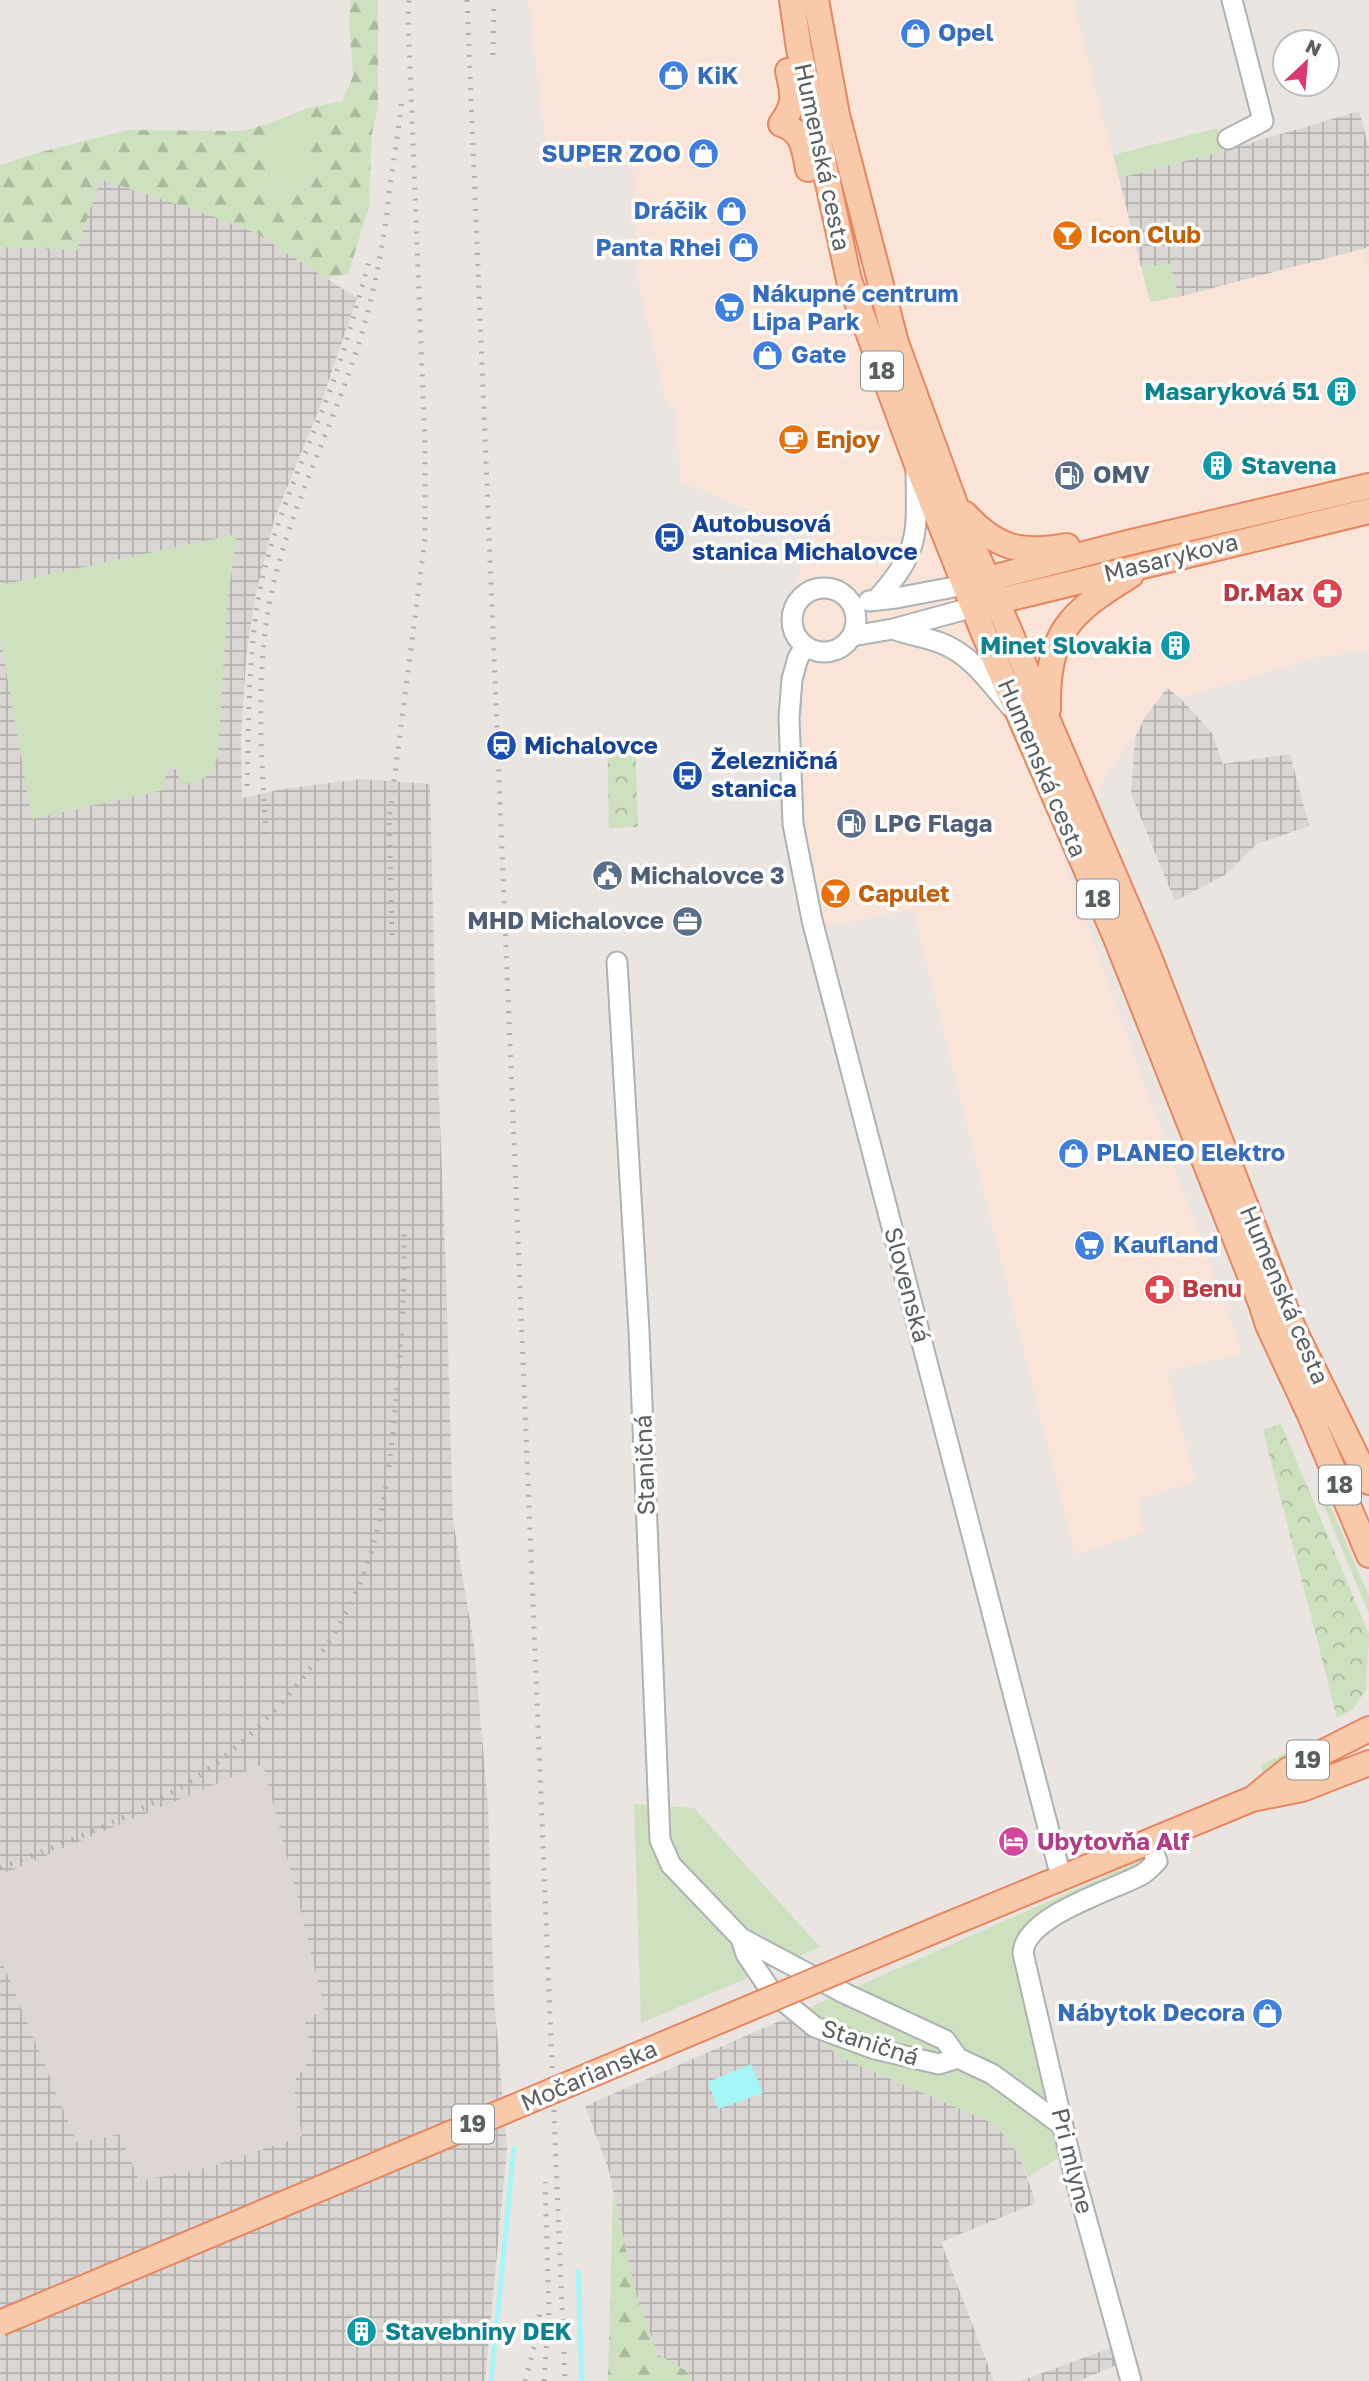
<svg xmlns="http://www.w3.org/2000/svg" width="1369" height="2381" font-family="'Golos Text',sans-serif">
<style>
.commercial{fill:#fae3d7}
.industrial{fill:url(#industrial-grid)}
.education{fill:#ded6d2}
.grass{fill:#cee1bf}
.forest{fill:url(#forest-firs)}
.park{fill:url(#park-crowns)}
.water{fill:#a5f7f7}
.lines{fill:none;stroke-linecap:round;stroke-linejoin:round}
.stream{stroke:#a5f7f7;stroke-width:5}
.minor-casing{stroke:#adb2b3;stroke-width:23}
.major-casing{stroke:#e58761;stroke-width:28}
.minor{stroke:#fff;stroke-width:19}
.major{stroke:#f8caaa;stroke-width:24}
.rail{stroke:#aeafaf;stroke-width:5;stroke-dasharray:2 9;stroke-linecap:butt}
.major-bridge-casing{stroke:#e58761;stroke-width:28;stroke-linecap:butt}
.major-bridge{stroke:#f8caaa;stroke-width:24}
.labels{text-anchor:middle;stroke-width:7;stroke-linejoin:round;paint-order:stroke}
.shield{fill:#fff;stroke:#8c9090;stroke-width:2}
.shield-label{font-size:23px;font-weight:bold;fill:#5a6061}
.shop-label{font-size:24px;font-weight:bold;fill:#366cbe;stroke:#fff;text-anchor:start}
.street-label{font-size:24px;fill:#5a6061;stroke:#fff}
.food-label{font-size:24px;font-weight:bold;fill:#c56008;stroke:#fff;text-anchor:start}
.culture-label{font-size:24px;font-weight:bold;fill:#0d838f;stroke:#fff;text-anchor:end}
.service-label{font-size:24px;font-weight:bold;fill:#4e5e75;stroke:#fff;text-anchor:start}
.transit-label{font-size:24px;font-weight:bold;fill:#164399;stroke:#fff;text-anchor:start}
.health-label{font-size:24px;font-weight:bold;fill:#be3a42;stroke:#fff;text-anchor:end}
.hotel-label{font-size:24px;font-weight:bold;fill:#b23c85;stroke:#fff;text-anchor:start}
</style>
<defs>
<pattern id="industrial-grid" width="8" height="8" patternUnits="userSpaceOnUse" patternTransform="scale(1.75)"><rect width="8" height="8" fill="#dad6d4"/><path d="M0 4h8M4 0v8" fill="none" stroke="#b4b1af"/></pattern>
<pattern id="forest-firs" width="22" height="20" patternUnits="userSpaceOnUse" patternTransform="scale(1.75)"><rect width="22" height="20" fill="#cee1bf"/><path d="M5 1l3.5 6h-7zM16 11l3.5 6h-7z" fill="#aaba9f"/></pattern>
<pattern id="park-crowns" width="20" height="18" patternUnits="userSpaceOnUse" patternTransform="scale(1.75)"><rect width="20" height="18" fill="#cee1bf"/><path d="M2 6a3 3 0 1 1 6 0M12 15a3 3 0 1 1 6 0" fill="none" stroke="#aaba9f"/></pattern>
</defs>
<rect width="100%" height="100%" fill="#ebe5e1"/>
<path class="commercial" d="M528 0H1073L1150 302 1363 249 1369 270V650L1316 658 1180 698 1167 688 1144 719 1059 847 1242 1354 1166 1371 1195 1481 1138 1500 1144 1532 1075 1555 913 909 821 928 808 852 803 782V696L784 620 812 537 680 481 676 406H667L638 282 633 165 549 169Z"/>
<path class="industrial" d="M1359 111 1369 148V247L1178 297 1170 264 1141 266 1119 178 1223 151Z
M100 179 213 216 256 233 357 298 319 409 275 517 255 597 246 658 241 739 242 798 283 789 361 779 430 784 435 996 446 1274 453 1520 474 1645 488 1806 494 1999 507 2148 485 2381H0V247L77 249Z
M1167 688 1180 698 1212 733 1223 764 1290 754 1309 826 1257 844 1225 875 1175 901 1131 794 1135 738 1144 719Z
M789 2017 842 2058 995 2124 1019 2155 1036 2203 941 2242 994 2381H691L688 2372 658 2355 635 2291 609 2171 585 2106Z
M1111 2348 1116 2365 1079 2381H1020Z"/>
<path class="education" d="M263 1764 304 1923 325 2012 304 2018 313 2055 293 2083 302 2136 207 2168 139 2181 120 2134 77 2143 0 1957V1875Z"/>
<path class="grass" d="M308 108 310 185 273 190 267 124Z
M1217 128 1223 151 1119 178 1113 155Z
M1170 264 1178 297 1150 302 1141 266Z
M237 534 227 605 218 756C210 781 202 779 179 786V769H166L164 790 32 819 0 637V585Z
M1327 1497 1369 1596V1614L1321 1499Z
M1296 1748 1299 1754 1263 1772 1260 1765Z
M634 1804 694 1808 820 1947 641 2023Z
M1143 1859 1144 1864 1047 1912 1018 1935 1014 1954 1062 2156 1028 2177 1019 2155 995 2124 842 2058 789 2017Z"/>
<path class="forest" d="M351 0H378V108L372 133 369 207 348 274 326 278 256 233 213 216 100 179 77 250 0 247V165L41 152 128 130 243 131 267 124 273 190 310 185 308 108 342 101 353 76 349 23Z
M613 2192 635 2291 658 2355 688 2372 691 2381H608Z"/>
<path class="park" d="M607 739H635L638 827 609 828Z
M1281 1424 1369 1634 1366 1690 1353 1709 1337 1718 1263 1430Z"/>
<path class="water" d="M751 2064 763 2093 718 2109 708 2082Z"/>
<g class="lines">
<path class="stream" d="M578 2272 582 2381
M491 2381 514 2148"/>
<defs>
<path id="minor" d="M1228 139 1263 121 1232 0
M792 620a32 32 0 1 1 64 0a32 32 0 1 1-64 0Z
M876 600C920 551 917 536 916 473
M869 601 896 598 965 585
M893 629C909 635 925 637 941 643 972 655 990 683 1011 707
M852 636 893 629 974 607
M805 646 798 658 792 679 789 718 793 824 812 920 1061 1877
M617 962 639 1331 660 1840 671 1865 741 1938 846 1994 945 2040 958 2058 992 2074 1063 2126
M741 1938 746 1954 771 1991 815 2027 875 2049 939 2064 958 2058
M1131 2381 1074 2174 1023 1953C1025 1916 1111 1891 1141 1875 1147 1872 1152 1866 1157 1861L1149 1842"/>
<path id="major" d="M792 0 799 49 849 280 916 462 984 634 1116 938 1261 1303 1268 1325 1310 1415 1369 1555
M816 0 837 115 896 343 955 504 1148 954 1280 1295 1294 1330 1369 1482
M788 71C793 95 797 102 781 124 803 131 804 148 808 169
M965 514C997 549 1021 554 1067 546
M972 583 1127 543 1369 486
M982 605 1369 511
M1048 709C1047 633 1069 613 1131 575
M1256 1796 1288 1770 1369 1729
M945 1926 1252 1799 1302 1789 1369 1763"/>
</defs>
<use href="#minor" class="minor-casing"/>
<use href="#major" class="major-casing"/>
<use href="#minor" class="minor"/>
<use href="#major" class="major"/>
<path class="rail" d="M467 0 565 2381
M493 55 494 0
M247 786C249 720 248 654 260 589 274 522 303 461 327 398 345 352 357 303 371 255
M266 834C261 753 255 670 272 590 289 514 324 444 350 370 366 324 378 275 385 226 388 210 388 194 391 179 395 150 400 123 402 95
M392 935 389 820 425 539V446L408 17 409 0
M0 1868C62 1844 126 1820 183 1786 255 1742 329 1660 361 1581 381 1531 389 1475 394 1421 401 1356 405 1291 404 1226
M525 2381 535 2344 541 2306
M544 2381 549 2310 545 2182"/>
<defs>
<path id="major-bridge" d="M0 2323 945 1926"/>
</defs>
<use href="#major-bridge" class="major-bridge-casing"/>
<use href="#major-bridge" class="major-bridge"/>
</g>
<defs>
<symbol id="shop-disc" viewBox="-11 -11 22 22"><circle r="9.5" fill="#3f7fe0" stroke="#fff"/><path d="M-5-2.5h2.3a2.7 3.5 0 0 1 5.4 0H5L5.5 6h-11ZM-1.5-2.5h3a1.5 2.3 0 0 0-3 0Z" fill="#fff"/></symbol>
<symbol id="bar-disc" viewBox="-11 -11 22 22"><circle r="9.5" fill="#e8710a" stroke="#fff"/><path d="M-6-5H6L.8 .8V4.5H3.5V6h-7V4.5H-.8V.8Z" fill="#fff"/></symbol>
<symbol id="supermarket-disc" viewBox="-11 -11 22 22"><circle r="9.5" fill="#3f7fe0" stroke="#fff"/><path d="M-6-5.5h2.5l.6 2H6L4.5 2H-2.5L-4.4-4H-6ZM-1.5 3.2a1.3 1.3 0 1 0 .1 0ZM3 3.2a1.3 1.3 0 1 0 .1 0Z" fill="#fff"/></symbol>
<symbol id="building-disc" viewBox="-11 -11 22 22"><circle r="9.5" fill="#0f9aa8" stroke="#fff"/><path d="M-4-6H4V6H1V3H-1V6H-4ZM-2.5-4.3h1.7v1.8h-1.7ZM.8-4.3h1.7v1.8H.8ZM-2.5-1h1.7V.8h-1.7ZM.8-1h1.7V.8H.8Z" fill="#fff"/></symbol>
<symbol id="cafe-disc" viewBox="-11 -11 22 22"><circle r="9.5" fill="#e8710a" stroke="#fff"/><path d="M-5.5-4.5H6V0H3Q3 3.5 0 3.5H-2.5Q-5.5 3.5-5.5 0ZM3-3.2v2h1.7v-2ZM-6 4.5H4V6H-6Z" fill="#fff"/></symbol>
<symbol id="fuel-disc" viewBox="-11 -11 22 22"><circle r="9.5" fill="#5c6f8a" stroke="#fff"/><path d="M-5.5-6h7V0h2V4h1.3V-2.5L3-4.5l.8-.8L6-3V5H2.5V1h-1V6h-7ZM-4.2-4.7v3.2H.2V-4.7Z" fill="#fff"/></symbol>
<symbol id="bus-disc" viewBox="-11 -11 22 22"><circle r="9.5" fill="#1a4fb4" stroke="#fff"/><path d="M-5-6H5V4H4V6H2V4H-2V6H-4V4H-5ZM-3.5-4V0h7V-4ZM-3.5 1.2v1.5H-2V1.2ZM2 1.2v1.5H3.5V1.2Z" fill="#fff"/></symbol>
<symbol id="pharmacy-disc" viewBox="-11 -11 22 22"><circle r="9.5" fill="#e0444e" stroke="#fff"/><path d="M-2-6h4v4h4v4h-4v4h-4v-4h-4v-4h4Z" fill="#fff"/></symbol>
<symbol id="station-disc" viewBox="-11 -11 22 22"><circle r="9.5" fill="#1a4fb4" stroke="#fff"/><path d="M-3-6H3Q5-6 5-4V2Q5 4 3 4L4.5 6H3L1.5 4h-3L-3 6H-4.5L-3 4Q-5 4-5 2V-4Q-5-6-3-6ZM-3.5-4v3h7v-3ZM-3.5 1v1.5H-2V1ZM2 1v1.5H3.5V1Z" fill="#fff"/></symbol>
<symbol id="civic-disc" viewBox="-11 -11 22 22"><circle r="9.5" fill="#5c6f8a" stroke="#fff"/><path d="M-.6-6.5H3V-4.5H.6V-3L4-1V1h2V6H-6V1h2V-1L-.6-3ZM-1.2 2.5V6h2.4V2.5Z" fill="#fff"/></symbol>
<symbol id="office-disc" viewBox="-11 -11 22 22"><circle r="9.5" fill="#5c6f8a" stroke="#fff"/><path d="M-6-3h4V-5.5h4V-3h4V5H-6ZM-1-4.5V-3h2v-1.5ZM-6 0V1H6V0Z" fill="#fff"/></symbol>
<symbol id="hotel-disc" viewBox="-11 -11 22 22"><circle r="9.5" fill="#d1479c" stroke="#fff"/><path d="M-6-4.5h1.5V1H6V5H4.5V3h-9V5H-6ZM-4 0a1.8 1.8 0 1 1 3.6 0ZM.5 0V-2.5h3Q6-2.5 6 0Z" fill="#fff"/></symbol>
</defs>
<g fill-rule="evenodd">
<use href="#shop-disc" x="898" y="16" width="35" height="35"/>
<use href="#shop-disc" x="656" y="58" width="35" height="35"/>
<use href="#shop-disc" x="686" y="136" width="35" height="35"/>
<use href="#shop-disc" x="714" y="194" width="35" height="35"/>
<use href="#bar-disc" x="1050" y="218" width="35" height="35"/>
<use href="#shop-disc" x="726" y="230" width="35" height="35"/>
<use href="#supermarket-disc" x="712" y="290" width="35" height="35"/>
<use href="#shop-disc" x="750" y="338" width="35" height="35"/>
<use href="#building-disc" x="1324" y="374" width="35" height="35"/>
<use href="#cafe-disc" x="776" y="422" width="35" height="35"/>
<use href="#building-disc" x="1200" y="448" width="35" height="35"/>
<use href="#fuel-disc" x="1052" y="458" width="35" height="35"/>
<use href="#bus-disc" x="652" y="520" width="35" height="35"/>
<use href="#pharmacy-disc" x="1310" y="576" width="35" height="35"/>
<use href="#building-disc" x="1158" y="628" width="35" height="35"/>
<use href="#station-disc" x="484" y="728" width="35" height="35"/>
<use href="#bus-disc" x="670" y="758" width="35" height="35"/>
<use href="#fuel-disc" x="834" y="806" width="35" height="35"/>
<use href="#civic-disc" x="590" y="858" width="35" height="35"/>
<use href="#bar-disc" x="818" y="876" width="35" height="35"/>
<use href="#office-disc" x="670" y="904" width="35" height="35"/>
<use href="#shop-disc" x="1056" y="1136" width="35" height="35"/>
<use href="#supermarket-disc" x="1072" y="1228" width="35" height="35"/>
<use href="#pharmacy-disc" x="1142" y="1272" width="35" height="35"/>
<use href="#hotel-disc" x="996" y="1824" width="35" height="35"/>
<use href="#shop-disc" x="1250" y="1996" width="35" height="35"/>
<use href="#building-disc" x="344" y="2314" width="35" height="35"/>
</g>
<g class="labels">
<g class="shield">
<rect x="861" y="351.5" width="42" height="39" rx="5"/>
<rect x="1077" y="879.5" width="42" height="39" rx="5"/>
<rect x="1319" y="1465.5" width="42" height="39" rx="5"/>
<rect x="1287" y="1740.5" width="42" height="39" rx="5"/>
<rect x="452" y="2104.5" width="42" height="39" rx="5"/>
</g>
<g class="shield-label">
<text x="882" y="379">18</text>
<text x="1098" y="907">18</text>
<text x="1340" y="1493">18</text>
<text x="1308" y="1768">19</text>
<text x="473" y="2132">19</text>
</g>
<g class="shop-label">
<text x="938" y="41">Opel</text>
<text x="697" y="84">KiK</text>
<text x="681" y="162" text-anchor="end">SUPER ZOO</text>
<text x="708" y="219" text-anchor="end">Dráčik</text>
<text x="721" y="256" text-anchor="end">Panta Rhei</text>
<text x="752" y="302">Nákupné centrum<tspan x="752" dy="28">Lipa Park</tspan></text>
<text x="791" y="363">Gate</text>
<text x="1096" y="1161">PLANEO Elektro</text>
<text x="1113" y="1253">Kaufland</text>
<text x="1245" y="2021" text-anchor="end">Nábytok Decora</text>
</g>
<g class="street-label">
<text transform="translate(822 157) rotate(78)" y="8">Humenská cesta</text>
<text transform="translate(1171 558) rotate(-14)" y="8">Masarykova</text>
<text transform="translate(1042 768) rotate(67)" y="8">Humenská cesta</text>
<text transform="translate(907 1285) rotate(75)" y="8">Slovenská</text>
<text transform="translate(1284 1295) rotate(67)" y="8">Humenská cesta</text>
<text transform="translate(645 1465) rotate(-92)" y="8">Staničná</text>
<text transform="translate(870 2043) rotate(18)" y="8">Staničná</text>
<text transform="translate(589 2076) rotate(-23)" y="8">Močarianska</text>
<text transform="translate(1072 2161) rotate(76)" y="8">Pri mlyne</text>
</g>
<g class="food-label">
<text x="1090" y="243">Icon Club</text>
<text x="816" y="448">Enjoy</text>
<text x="858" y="902">Capulet</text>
</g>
<g class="culture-label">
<text x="1319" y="400">Masaryková 51</text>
<text x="1241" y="474" text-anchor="start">Stavena</text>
<text x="1152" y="654">Minet Slovakia</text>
<text x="385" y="2340" text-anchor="start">Stavebniny DEK</text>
</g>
<g class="service-label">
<text x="1093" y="483">OMV</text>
<text x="874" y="832">LPG Flaga</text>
<text x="630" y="884">Michalovce 3</text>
<text x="664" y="929" text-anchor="end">MHD Michalovce</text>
</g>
<g class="transit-label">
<text x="692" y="532">Autobusová<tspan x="692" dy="28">stanica Michalovce</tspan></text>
<text x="524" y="754">Michalovce</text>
<text x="711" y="769">Železničná<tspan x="711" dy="28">stanica</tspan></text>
</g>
<g class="health-label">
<text x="1304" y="601">Dr.Max</text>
<text x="1182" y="1297" text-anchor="start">Benu</text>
</g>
<g class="hotel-label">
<text x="1037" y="1850">Ubytovňa Alf</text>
</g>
</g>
<g transform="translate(1306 63) rotate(26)"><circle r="33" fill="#ffffff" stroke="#bdbfc0" stroke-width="2"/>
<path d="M0-5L12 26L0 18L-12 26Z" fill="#da3971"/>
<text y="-10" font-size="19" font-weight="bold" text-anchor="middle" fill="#5a6061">N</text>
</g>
</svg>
